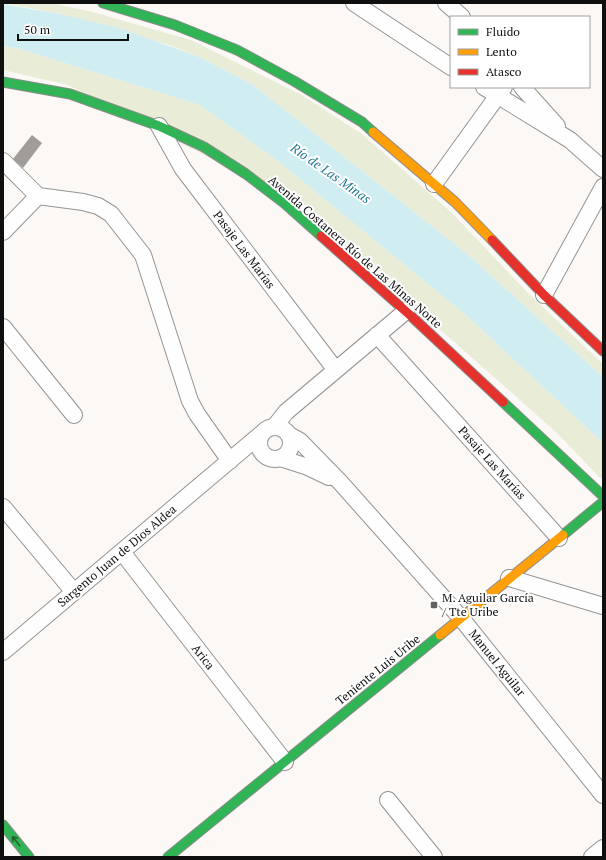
<svg xmlns="http://www.w3.org/2000/svg" width="606" height="860" font-family="'PT Serif',serif">
<style>
.green{fill:#e9edd8}
.water{fill:#d0edf1}
.building{fill:#9f9c9a}
.lines{fill:none;stroke-linecap:round;stroke-linejoin:round}
.street-casing{stroke:#959493;stroke-width:18}
.fast-casing{stroke:#8c8b89;stroke-width:11}
.slow-casing{stroke:#8c8b89;stroke-width:11}
.jam-casing{stroke:#8c8b89;stroke-width:11}
.street{stroke:#fefefe;stroke-width:16}
.fast{stroke:#30b455;stroke-width:9}
.slow{stroke:#ff9f0a;stroke-width:9}
.jam{stroke:#e5322d;stroke-width:9}
.oneway{stroke:#206232}
.poi-dot{fill:#626160;stroke:#fff;stroke-width:1.5}
.labels{text-anchor:middle;stroke-width:4;stroke-linejoin:round;paint-order:stroke}
.street-label{font-size:12px;fill:#0f0f0f;stroke:#fff}
.poi-label{font-size:12px;fill:#0f0f0f;stroke:#fff;text-anchor:start}
.water-label{font-size:13px;font-style:italic;fill:#277d92;stroke:#fff}
</style>
<rect width="100%" height="100%" fill="#fbf8f5"/>
<path class="green" d="M3 3H51L89 11 191 40 300 94 362 134 452 213 529 294 603 364V377L467 254 253 85 199 57 169 45 64 15Z
M3 46 20 49 200 105 278 161 466 315 603 443V481L556 432 297 203 68 85 3 70Z"/>
<path class="water" d="M3 4 64 15 119 28 199 57 253 85 467 254 603 377V443L466 315 278 161 200 105 20 49 3 46Z"/>
<path class="building" d="M32 135 42 143 23 168 13 159Z"/>
<g class="lines">
<defs>
<path id="street" d="M354 3 451 67
M446 3 462 17
M484 87 570 140 603 169
M522 87 557 126
M159 126 183 169 335 369
M3 161 38 196 83 202 98 206 111 214 143 255 190 401 197 414 230 461
M434 184 504 87
M3 232 38 196
M544 295 603 187
M3 327 74 415
M377 335 559 538
M275 426 286 412 406 311
M259 443a16 16 0 1 1 32 0a16 16 0 1 1-32 0Z
M289 435 300 441 340 482 461 618 603 795
M280 458 308 467 329 477
M3 507 74 592
M122 552 285 762
M509 578 603 606
M3 652 261 434
M388 800 434 857
M592 857 603 848"/>
<path id="fast" d="M103 3 175 25 237 50 294 81 362 122 373 132
M3 82 70 94 159 126 204 147 246 174 284 203 321 236
M503 402 603 496
M563 535 603 502
M3 825 29 857
M168 857 440 635"/>
<path id="slow" d="M373 132 455 202 492 240
M440 635 563 535"/>
<path id="jam" d="M321 236 411 316 503 402
M492 240 544 295 603 351"/>
</defs>
<use href="#street" class="street-casing"/>
<use href="#fast" class="fast-casing"/>
<use href="#slow" class="slow-casing"/>
<use href="#jam" class="jam-casing"/>
<use href="#street" class="street"/>
<use href="#fast" class="fast"/>
<use href="#slow" class="slow"/>
<use href="#jam" class="jam"/>
</g>
<defs><path id="oneway-shaft" d="M-6 0H5M1.5-3L5.5 0L1.5 3" fill="none" stroke-width="1.6" stroke-linecap="round" stroke-linejoin="round"/></defs>
<use class="oneway" href="#oneway-shaft" transform="translate(16 841) rotate(-129)"/>
<rect class="poi-dot" x="430" y="601" width="8" height="8" rx="2"/>
<g class="labels">
<g class="street-label">
<text transform="translate(244 250) rotate(53)" y="4">Pasaje Las Marías</text>
<text transform="translate(355 252) rotate(41)" y="4">Avenida Costanera Río de Las Minas Norte</text>
<text transform="translate(492 463) rotate(48)" y="4">Pasaje Las Marías</text>
<text transform="translate(117 556) rotate(-40)" y="4">Sargento Juan de Dios Aldea</text>
<text transform="translate(203 657) rotate(52)" y="4">Arica</text>
<text transform="translate(497 663) rotate(51)" y="4">Manuel Aguilar</text>
<text transform="translate(378 670) rotate(-39)" y="4">Teniente Luis Uribe</text>
</g>
<g class="poi-label">
<text x="442" y="602">M. Aguilar García<tspan x="442" dy="14">/ Tte Uribe</tspan></text>
</g>
<g class="water-label">
<text transform="translate(331 173) rotate(35)" y="5">Río de Las Minas</text>
</g>
</g>
<rect width="606" height="860" fill="none" stroke="#0f0f0f" stroke-width="8"/>
<rect x="450" y="16" width="140" height="72" fill="#ffffff" stroke="#9f9f9f"/>
<rect x="458" y="29" width="20" height="6" fill="#30b455" stroke="#9f9f9f"/>
<text x="486" y="36" font-size="12" fill="#0f0f0f">Fluido</text>
<rect x="458" y="49" width="20" height="6" fill="#ff9f0a" stroke="#9f9f9f"/>
<text x="486" y="56" font-size="12" fill="#0f0f0f">Lento</text>
<rect x="458" y="69" width="20" height="6" fill="#e5322d" stroke="#9f9f9f"/>
<text x="486" y="76" font-size="12" fill="#0f0f0f">Atasco</text>
<path d="M18 34v6h110v-6" fill="none" stroke="#0f0f0f" stroke-width="2"/>
<text x="24" y="34" font-size="12" fill="#0f0f0f" stroke="#ffffff" stroke-width="3" paint-order="stroke">50 m</text>
</svg>
